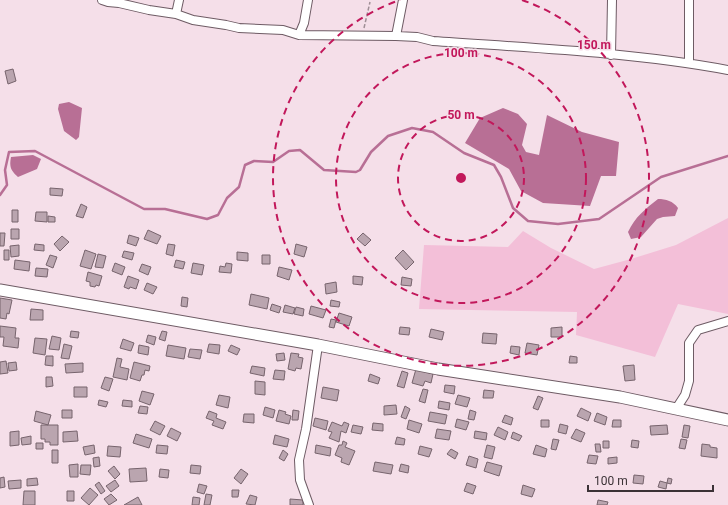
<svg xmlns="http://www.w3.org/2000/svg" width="728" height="505" font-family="Roboto,sans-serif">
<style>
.green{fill:#f3bfd8}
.water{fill:#b86f95}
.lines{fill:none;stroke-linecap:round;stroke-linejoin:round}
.stream{stroke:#b86f95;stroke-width:2.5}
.building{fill:#baa5af;stroke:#77646d}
.minor-casing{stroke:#6e5b64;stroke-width:10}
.secondary-casing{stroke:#6e5b64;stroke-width:13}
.path{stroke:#9f8f96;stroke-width:1.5;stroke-dasharray:4 2;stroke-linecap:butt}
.minor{stroke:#fff;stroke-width:8}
.secondary{stroke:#fff;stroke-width:11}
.ring{fill:none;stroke:#c2185b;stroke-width:2;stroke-dasharray:7 5}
.centre{fill:#c2185b;stroke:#f5dfe9;stroke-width:2}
.ring-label{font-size:12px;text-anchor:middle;font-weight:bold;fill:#c2185b;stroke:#f5dfe9;stroke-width:3;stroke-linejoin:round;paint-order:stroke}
</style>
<rect width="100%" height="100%" fill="#f5dfe9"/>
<path class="green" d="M728 218V314L678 304 655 357 576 335 577 312 419 309 424 245 508 247 523 231 551 248 594 269 631 259 676 245Z"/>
<path class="water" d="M69 102 82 108 79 137 76 140 64 131 58 109 59 104Z
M503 108 518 114 527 124 522 145 526 152 539 155 547 115 582 132 619 142 616 176H601L590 206 543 203 521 191 509 169 465 143 480 118Z
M33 155 41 159 37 169 18 177C11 171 9 167 11 157Z
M658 199C666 199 673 201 678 208L675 216 663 217 657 219 641 237 631 239 628 232C635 217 645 209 658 199Z"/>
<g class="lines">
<path class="stream" d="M0 195 7 185 5 170 9 152 35 151 144 209H165L207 219 218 215 227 198 239 187 245 165 254 161 273 162 289 151 300 150 324 170 356 172 360 170 371 152 388 136 412 128 433 132 464 153 494 165 501 177 513 208 528 221 558 224 599 219 661 177 728 156"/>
</g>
<path class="building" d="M13 69 16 81 8 84 5 71Z
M50 188 63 189 62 196 50 195Z
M81 204 87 207 83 218 76 216Z
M12 210H18V222H12Z
M36 212H47V222L35 221Z
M48 216 55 217V222H48Z
M11 229H19V239H11Z
M148 230 161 236 157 244 144 239Z
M0 233H5L4 246H0Z
M363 233 371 240 365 246 357 239Z
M129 235 139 238 136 246 127 243Z
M62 236 69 242 60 251 54 244Z
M35 244 44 245V251L34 250Z
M168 244 175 245 173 256 166 254Z
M296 244 307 247 304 257 294 254Z
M19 245V256L11 257 10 246Z
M4 250H9V260H4Z
M85 250 96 254 91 269 80 266Z
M403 250 414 262 406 270 395 258Z
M124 251 134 253 132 260 122 257Z
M237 252 248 253V261L237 260Z
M98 254 106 256 103 268 95 267Z
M50 255 57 257 53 268 46 265Z
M262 255H270V264H262Z
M15 260 30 262 29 271 14 269Z
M176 260 185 262 183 269 174 267Z
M115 263 125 267 122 275 112 271Z
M193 263 204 265 202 275 191 273Z
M226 263 232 264 231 273 219 272 220 266 225 267Z
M142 264 151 267 148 275 139 271Z
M279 267 292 270 289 280 277 276Z
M36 268 48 269 47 277 35 276Z
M88 272 102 276 99 286 96 285 95 287 90 286V282L86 281Z
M128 276 139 280 136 289 130 287 129 289 124 287Z
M353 276 363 277 362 285 353 284Z
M402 277 412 279 411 286 401 285Z
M336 282 337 292 326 294 325 284Z
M147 283 157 287 153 294 144 290Z
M251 294 269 298 267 309 249 305Z
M182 297 188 298 187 307 181 306Z
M0 298 12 300 9 314 7 313 6 319 0 318Z
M331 300 340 302 339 307 330 306Z
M272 304 281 307 279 313 270 310Z
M285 305 295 308 293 314 283 312Z
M311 306 326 310 323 318 309 314Z
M296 307 304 309 303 316 294 314Z
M31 309 43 310V320H30Z
M339 313 352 317 349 326 336 322Z
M331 319 336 320 334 328 329 327Z
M0 326 16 328 15 338H19L18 348 3 346 4 337H0Z
M400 327 410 328 409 335 399 334Z
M562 327V337H551V328Z
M431 329 444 332 442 340 429 337Z
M71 331 79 332 78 338 70 337Z
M162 331 167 332 165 341 159 339Z
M483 333 497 334 496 344 482 343Z
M148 335 156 337 154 345 146 342Z
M52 336 61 338 59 350 49 349Z
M35 338 47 339 45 355 33 353Z
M123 339 134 343 131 351 120 348Z
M527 343 539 345 537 355 525 353Z
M64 344 72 346 69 359 61 358Z
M209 344 220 345 219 354 207 352Z
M139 345 149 347 148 355 138 353Z
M168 345 186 348 184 359 166 356Z
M231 345 240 349 237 355 228 351Z
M511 346 520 347 519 355 510 353Z
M190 349 202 350 200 359 188 357Z
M284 353 285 360 277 361 276 354Z
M291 353 299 354 298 357 303 358 301 369 296 368 295 371 288 369Z
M46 356H53V366L45 365Z
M570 356 577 357V363H569Z
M117 358 122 359 120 367 129 369 127 380 113 377Z
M6 361 8 373 0 374V362Z
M16 362 17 370 9 371 8 363Z
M134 362 150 366 149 371 145 370 144 375H142L140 381 130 378Z
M83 363V372L66 373 65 364Z
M634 365 635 380 625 381 623 366Z
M252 366 265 368 264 376 250 373Z
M416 369 433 374 431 383 425 381 423 386 412 383Z
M275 370 285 371 284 380 273 379Z
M402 371 408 373 404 388 397 386Z
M370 374 380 378 378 384 368 381Z
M46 377H52L53 386 46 387Z
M105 377 113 379 109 391 101 388Z
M255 381 265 382V395L255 394Z
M445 385 455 386 454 394 444 392Z
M74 387H87V397H74Z
M323 387 339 390 337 401 321 398Z
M423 389 428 390 425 403 419 401Z
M484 390 494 391 493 398H483Z
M142 391 154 394 150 405 139 401Z
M219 395 230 397 228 408 216 405Z
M458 395 470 398 467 407 455 404Z
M538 396 543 398 538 410 533 408Z
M99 400 108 402 106 407 98 405Z
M123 400 132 401V407L122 406Z
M439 401 450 403 449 410 438 408Z
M396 405 397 414 384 415V406Z
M140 406 148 407 147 414 138 413Z
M405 406 410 409 406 419 401 417Z
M265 407 275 410 273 418 263 415Z
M581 408 591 413 588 421 577 416Z
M62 410H72V418H62Z
M279 410 286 412 285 414 291 416 289 424 276 421Z
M293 410 299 411 298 420H292Z
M470 410 476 412 474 420 468 419Z
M36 411 51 415 48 425 34 421Z
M209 411 217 414 216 418 226 422 223 429 212 425 214 421 206 418Z
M430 412 447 415 445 424 428 421Z
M597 413 607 417 605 425 594 421Z
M244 414H254V423L243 422Z
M505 415 513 418 511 425 502 422Z
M315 418 328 421 326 430 313 426Z
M457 419 469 422 466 430 455 427Z
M409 420 422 424 419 433 407 429Z
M541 420H549V427H541Z
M613 420H621V427H612Z
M155 421 165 426 160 435 150 430Z
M332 422 342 426 344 422 349 424 346 433 341 431 339 442 329 438 332 432 328 431Z
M373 423 383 424V431L372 430Z
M560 424 568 426 566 434 558 432Z
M41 425H58V445H50V442H45V439H41Z
M353 425 363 427 361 434 351 432Z
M667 425 668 434 651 435 650 426Z
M684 425 690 426 688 438 682 437Z
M498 427 508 432 505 440 494 435Z
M171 428 181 433 177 441 167 436Z
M437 429 451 431 449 440 435 438Z
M576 429 585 433 581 442 571 438Z
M19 431V445L10 446V432Z
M77 431 78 441 63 442V432Z
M475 431 487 433 486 440 474 438Z
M513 432 522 436 519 441 511 438Z
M136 434 152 439 149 448 133 443Z
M275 435 289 439 287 447 273 444Z
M31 436V444L22 445 21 438Z
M397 437 405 439 404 445 395 444Z
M553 439 559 440 556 450 551 449Z
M681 439 687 440 685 449 679 448Z
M632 440 639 441 638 448 631 447Z
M343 441 347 443 345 447 355 451 349 465 341 462 342 458 335 455 339 445H342Z
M603 441H609V448H603Z
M36 443H43V449H36Z
M595 444H600L601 452H596Z
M702 444 710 445V447L717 448V458L701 456Z
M94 445 95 453 85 455 83 447Z
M157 445 168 446 167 454 156 453Z
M316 445 331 448 330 456 315 453Z
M487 445 495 447 492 459 484 457Z
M536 445 547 449 545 457 533 454Z
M108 446 121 447 120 457 107 456Z
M420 446 432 449 429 457 418 454Z
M451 449 458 453 455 459 447 454Z
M52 450H58V463H52Z
M283 450 288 454 284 461 279 458Z
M589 455 598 456 596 464 587 463Z
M469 456 478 459 476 468 466 465Z
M99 457 100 466 94 467 93 458Z
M617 457V463L608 464V458Z
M375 462 393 465 391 474 373 471Z
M487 462 502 466 499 476 484 471Z
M78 464V477H70L69 465Z
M401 464 409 466 408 473 399 471Z
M81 465H91L90 475 80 474Z
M191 465 201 466 200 474 190 473Z
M114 466 120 474 115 479 108 471Z
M146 468 147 481 130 482 129 469Z
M160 469 169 470 168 478 159 477Z
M241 469 248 474 241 484 234 478Z
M634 475 644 476 643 484 633 483Z
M4 477 5 487 0 488V478Z
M37 478 38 485 27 486V479Z
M668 478 672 479 671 484 667 483 666 489 658 487 660 481 667 483Z
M21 480V488L9 489 8 481Z
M115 480 119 486 111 492 106 486Z
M99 482 105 491 101 494 95 485Z
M467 483 476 486 473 494 464 491Z
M199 484 207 486 204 494 197 492Z
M523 485 535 489 532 497 521 494Z
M90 488 98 495 89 505 81 498Z
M232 490H239L238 497H232Z
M24 491H35V505H23Z
M67 491H74V501H67Z
M111 494 117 500 109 505 104 499Z
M206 494 212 495 210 505H204Z
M250 495 257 497 255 505 246 504Z
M138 497 142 505H124Z
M193 497 200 498 199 505H192Z
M290 499 303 500V505H290Z
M598 500 608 502 607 505H597Z"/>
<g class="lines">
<defs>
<path id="minor" d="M102 0 108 2 119 3 149 10 176 14 193 20 226 25 239 28 283 30 299 35 396 36 417 37 433 41C531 48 631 52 728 70
M176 14 179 0
M299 35 304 23 308 0
M396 36 403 0
M611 55 612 0
M689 63V0
M676 409 685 395 689 381V343L698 330 728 321
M309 505 300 480 299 460 306 429 318 345"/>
<path id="secondary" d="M0 290 318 345 438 369 620 397 728 420"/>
</defs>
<use href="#minor" class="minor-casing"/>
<use href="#secondary" class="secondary-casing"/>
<path class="path" d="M364 28 370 2"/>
<use href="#minor" class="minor"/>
<use href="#secondary" class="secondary"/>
</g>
<g class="ring">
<circle cx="461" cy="178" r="63"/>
<circle cx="461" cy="178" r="125"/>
<path d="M522 0A188 188 0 1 1 400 0"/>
</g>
<circle cx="461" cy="178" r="6" class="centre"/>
<g class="ring-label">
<text x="594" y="49">150 m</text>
<text x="461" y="57">100 m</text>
<text x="461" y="119">50 m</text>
</g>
<path d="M588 485v6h125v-6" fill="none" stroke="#3b3236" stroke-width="2"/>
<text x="594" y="485" font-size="12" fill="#3b3236" stroke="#f5dfe9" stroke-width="3" paint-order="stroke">100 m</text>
</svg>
